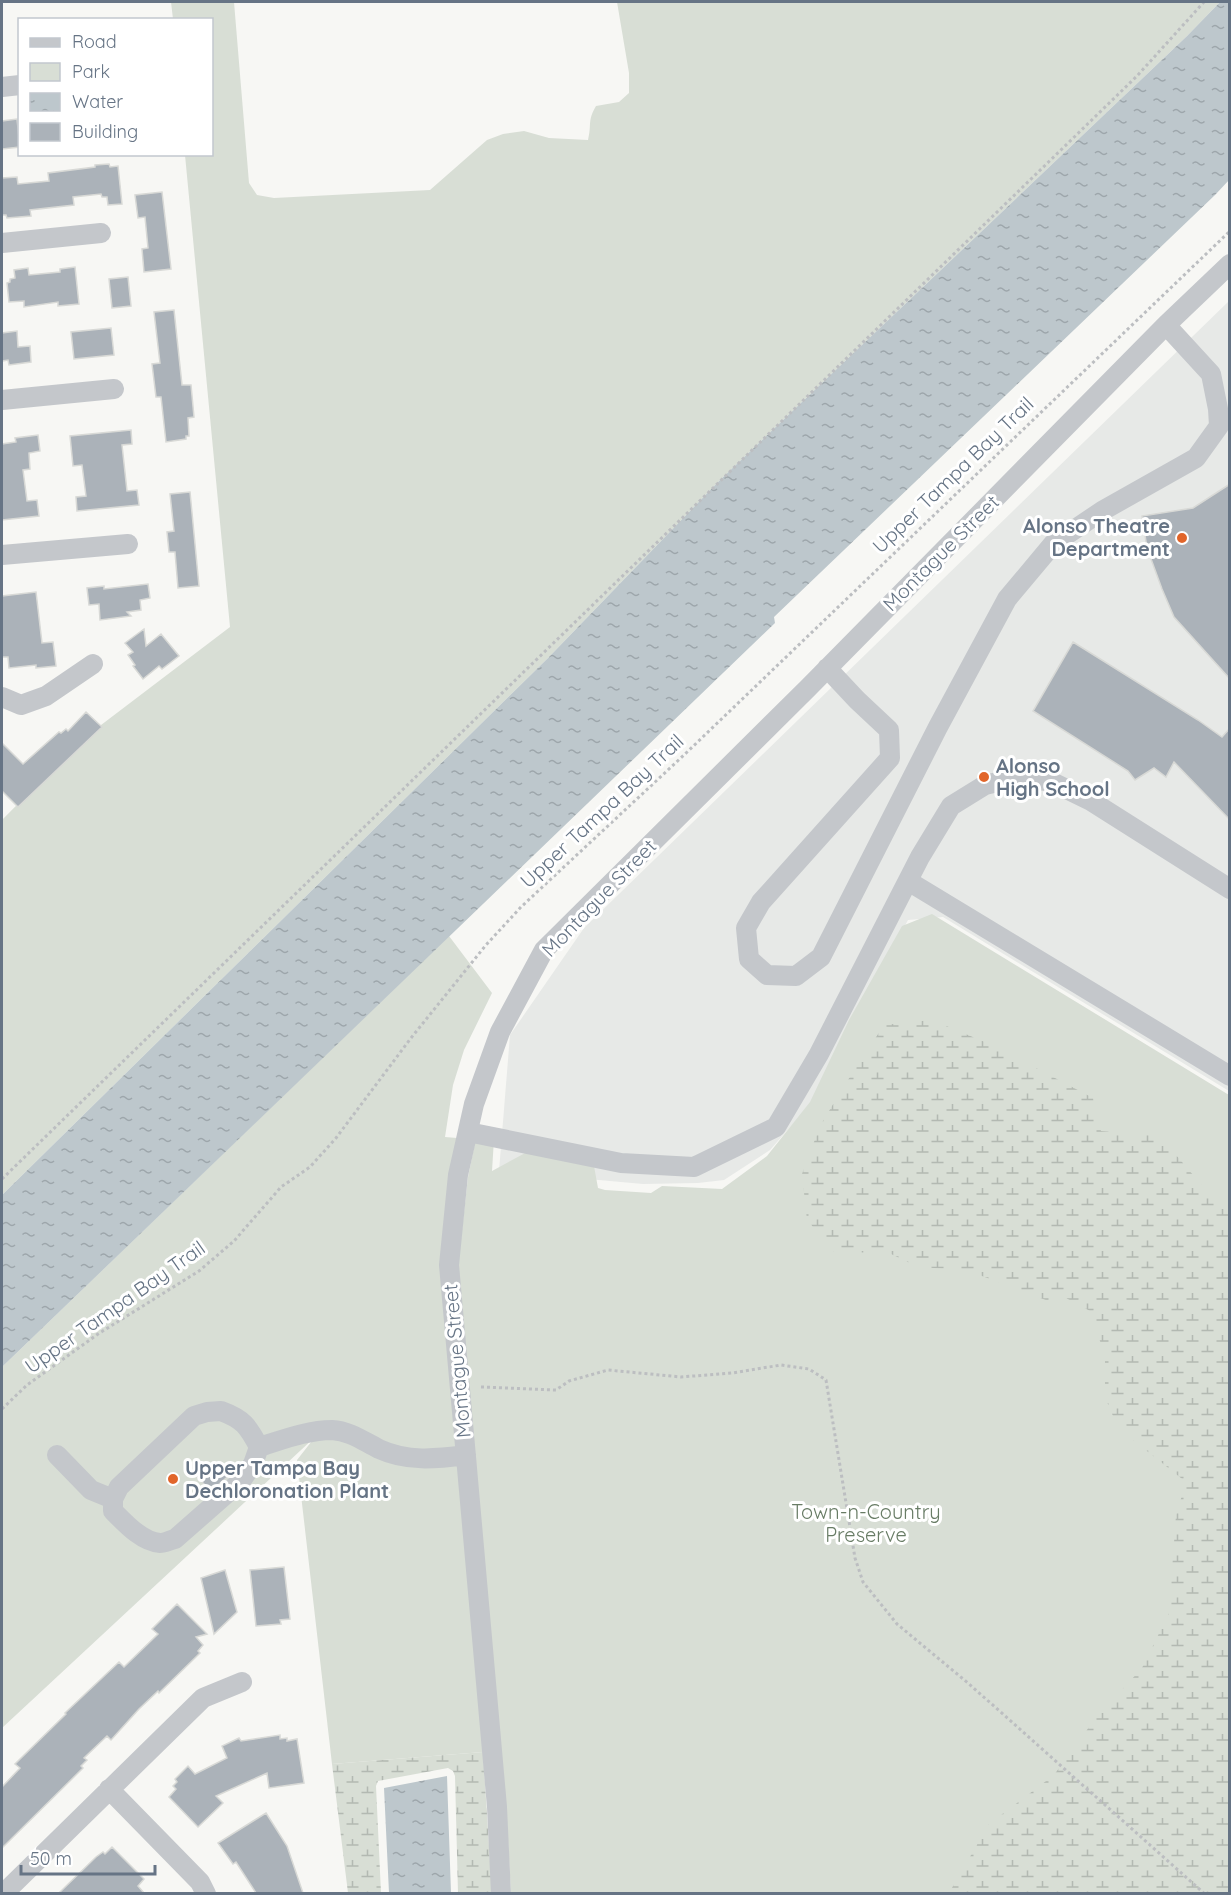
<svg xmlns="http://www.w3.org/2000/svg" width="1231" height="1895" font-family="Quicksand,sans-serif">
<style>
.built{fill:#e7e9e7}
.green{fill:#d8ded5}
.wetland{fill:url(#wetland-marsh)}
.water{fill:url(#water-ripples)}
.building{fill:#abb2b9;stroke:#d8d9d6;stroke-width:1.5}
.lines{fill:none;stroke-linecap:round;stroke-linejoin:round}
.path{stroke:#bcbec1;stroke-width:3;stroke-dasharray:3 3;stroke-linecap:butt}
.minor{stroke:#c4c7cb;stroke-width:20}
.poi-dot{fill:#e1652a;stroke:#fff;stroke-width:2}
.labels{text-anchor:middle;stroke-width:6;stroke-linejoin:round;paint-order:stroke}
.street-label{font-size:20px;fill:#667485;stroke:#fff}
.poi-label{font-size:20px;font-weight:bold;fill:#667485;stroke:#fff;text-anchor:start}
.park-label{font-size:20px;fill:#687c65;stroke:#fff}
</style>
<defs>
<pattern id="wetland-marsh" width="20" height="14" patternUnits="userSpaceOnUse" patternTransform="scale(1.5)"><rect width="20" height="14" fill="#d8ded5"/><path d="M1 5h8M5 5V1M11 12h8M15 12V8" fill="none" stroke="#b3b9b2"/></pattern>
<pattern id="water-ripples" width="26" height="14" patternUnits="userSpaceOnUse" patternTransform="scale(1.5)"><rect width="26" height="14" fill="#bdc7cc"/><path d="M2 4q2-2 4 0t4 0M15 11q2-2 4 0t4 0" fill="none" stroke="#9da6ab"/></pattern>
</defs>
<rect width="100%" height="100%" fill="#f7f7f4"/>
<path class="built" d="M1229 301V1091L943 917 908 920 808 1107 770 1150 724 1180 698 1183 643 1184 499 1171 510 1035 584 928Z"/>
<path class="green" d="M171 2H234L249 183 257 195 274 198 430 190 487 140 503 134 524 131 549 138 588 140C592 125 587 121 596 106L619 102 629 93V73L617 2H1220L1187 36 720 480 548 658 2 1195V820L80 741 230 627 185 155 212 154V20L173 19Z
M932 914 1229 1095V1893H511L506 1806 458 1265 468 1177 476 1138 494 1139 492 1171 527 1152 594 1166 598 1188 605 1190 651 1193 662 1186 722 1189 767 1156 810 1102 849 1020 902 926Z
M449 936 492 993 464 1050 453 1085 445 1137 457 1138 449 1174 483 1752 332 1764 297 1460 315 1437 2 1728V1367Z"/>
<path class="wetland" d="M932 1020 992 1045 1093 1098 1101 1131 1160 1136 1210 1195 1229 1210V1893H949L989 1824 1054 1775 1095 1719 1142 1668 1169 1613 1176 1515 1186 1482 1118 1428 1105 1397V1356L1090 1311 1055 1292 1051 1302 966 1270 918 1267 887 1252 835 1253 807 1220 802 1174 820 1126 844 1086 884 1025Z
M483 1752 492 1893H458L455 1776 453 1771 448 1768 378 1781 376 1786 381 1893H348L332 1764Z"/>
<path class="water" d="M1220 2H1229L1230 179 1215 195 774 617 775 623 2 1367V1195L548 658 720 480 1187 36Z
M447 1776 451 1893H389L384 1788Z"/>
<path class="building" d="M17 119 20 147 2 149V121Z
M109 164 110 167 118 166 122 204 108 205 107 197H102L101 194 73 197 74 205 30 210 31 216 7 218 6 215H2V178L17 177 18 184 49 181 48 173 95 167V165Z
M162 192 171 269 144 272 142 249 148 248 145 217 138 218 135 195Z
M75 267 79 304 58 306V302L24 307V301L9 302 7 283 10 282V279L15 278 14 270 28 268 29 275 60 272V269Z
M128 277 131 306 112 308 109 279Z
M174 310 182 385H191L194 417 188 418 189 436H186V439L166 442 161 397H156L152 364 160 363 154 312Z
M111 328 114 355 74 359 71 332Z
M17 331 18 347 30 346 31 362 9 365 8 360 2 361V333Z
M131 430 132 444 122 445 127 491 137 490 139 505 77 511 76 497 86 496 82 465 73 466 70 436Z
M38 435 40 451 29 453 30 469 23 470 27 501 37 500 39 516 2 520V444L16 442 15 438Z
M1230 484V679L1174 617 1162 589 1147 548 1142 516 1193 508Z
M190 492 199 586 178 588 175 552H169L167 532 174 531 170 494Z
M148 584 150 598 140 600 141 610 127 612 131 616 100 620 99 604 89 605 87 588 104 586V589Z
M36 592 42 643 53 642 56 666 36 668V665L9 668 8 657H2V596Z
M144 629 146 646 161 634 179 656 162 669 159 666 143 679 133 666 135 665 128 655 133 652 125 643Z
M1073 642 1198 720 1222 737 1230 728V820L1174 762 1166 777 1154 768 1135 780 1128 771 1033 711Z
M86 712 102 727 18 807 2 791V743L23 764 59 732 61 733 66 729 68 731Z
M221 1462 232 1473 211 1491 195 1475 207 1463 214 1470Z
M284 1567 290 1619 280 1620 281 1624 256 1626 250 1570Z
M225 1570 237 1612 214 1634 201 1578Z
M177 1604 207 1634 196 1637 203 1645 198 1651 200 1653 159 1693 158 1691 139 1709 111 1740 107 1736 84 1758 87 1760 81 1766 83 1768 2 1848V1787L20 1768 15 1764 66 1714 65 1713 119 1662 124 1667 158 1634 152 1629Z
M280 1735V1739L287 1738V1741L297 1739 304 1783 269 1788 267 1773 216 1796 223 1803 198 1827 169 1797 176 1789 173 1786 177 1782 175 1779 188 1766 195 1774 227 1758 222 1746 239 1738 241 1741Z
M266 1813 287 1846 303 1893H256L236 1862 233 1864 218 1843Z
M112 1847 144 1879 138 1886 144 1893H59L96 1857 103 1852 105 1854Z"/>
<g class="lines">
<path class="path" d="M2 1179 1137 76 1204 2
M481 1387 556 1390 569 1381 608 1370 681 1377 732 1373 781 1365 809 1369 826 1380 855 1558 863 1582 897 1624 968 1683 1205 1894
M2 1409 27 1385 98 1334 199 1271 234 1241 281 1187 310 1167 336 1138 411 1038 486 945 521 907 684 755 1230 231"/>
<path class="minor" d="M2 87 20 85
M2 243 101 233
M2 400 114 389
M2 555 128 544
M827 668 857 700 889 730 890 758 761 902 746 928 749 959 767 975 796 976 821 957 938 727 1007 599 1053 544 1102 511 1196 458 1219 426 1218 409 1211 374 1166 325
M2 697 21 705 46 696 93 664
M908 881 1230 1076
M468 1132 621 1163 694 1167 776 1127 819 1054 920 857 951 806 985 785 1010 779 1050 781 1091 801 1230 889
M221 1411C243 1419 248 1426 259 1447L253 1464 241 1481 175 1539C170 1540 165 1543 160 1543 142 1542 125 1523 113 1511V1499L119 1487 194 1416 207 1412Z
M259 1447C282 1440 308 1430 332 1430 350 1431 363 1441 379 1449 407 1462 436 1459 466 1455
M57 1455 91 1490 113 1499
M109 1789 200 1882 206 1894
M3 1894 203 1698 242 1682
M501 1894 497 1807 449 1265 458 1175 474 1104 500 1032 544 950 808 688 1166 325 1230 264"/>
</g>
<g class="poi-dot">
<circle cx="1182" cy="538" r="6"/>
<circle cx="984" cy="777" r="6"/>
<circle cx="173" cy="1479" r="6"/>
</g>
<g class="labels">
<g class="street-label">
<text transform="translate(953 475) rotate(-44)" y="7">Upper Tampa Bay Trail</text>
<text transform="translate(941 553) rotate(-45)" y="7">Montague Street</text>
<text transform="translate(602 811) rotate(-43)" y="7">Upper Tampa Bay Trail</text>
<text transform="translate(599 898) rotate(-46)" y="7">Montague Street</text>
<text transform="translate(115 1307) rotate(-35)" y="7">Upper Tampa Bay Trail</text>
<text transform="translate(457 1361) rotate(-95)" y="7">Montague Street</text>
</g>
<g class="poi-label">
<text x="1170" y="533" text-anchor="end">Alonso Theatre<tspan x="1170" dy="23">Department</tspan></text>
<text x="996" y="773">Alonso<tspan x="996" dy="23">High School</tspan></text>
<text x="185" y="1475">Upper Tampa Bay<tspan x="185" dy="23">Dechloronation Plant</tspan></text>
</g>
<g class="park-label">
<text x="866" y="1519">Town-n-Country<tspan x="866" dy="23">Preserve</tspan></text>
</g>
</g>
<rect width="1231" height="1895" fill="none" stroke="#667485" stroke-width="6"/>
<rect x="18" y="18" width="195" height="138" fill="#ffffff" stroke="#c2c7ce" stroke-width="1.5"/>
<rect x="30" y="38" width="30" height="9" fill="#c4c7cb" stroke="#c2c7ce" stroke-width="1.5"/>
<text x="72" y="48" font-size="18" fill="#667485">Road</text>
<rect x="30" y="63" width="30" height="18" fill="#d8ded5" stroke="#c2c7ce" stroke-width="1.5"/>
<text x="72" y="78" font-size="18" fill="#667485">Park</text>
<rect x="30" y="93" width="30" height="18" fill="url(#water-ripples)" stroke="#c2c7ce" stroke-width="1.5"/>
<text x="72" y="108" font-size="18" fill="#667485">Water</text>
<rect x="30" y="123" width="30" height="18" fill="#abb2b9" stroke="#c2c7ce" stroke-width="1.5"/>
<text x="72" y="138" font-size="18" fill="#667485">Building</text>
<path d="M21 1865v9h134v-9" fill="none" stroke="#667485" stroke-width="3"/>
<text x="30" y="1865" font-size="18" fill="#667485" stroke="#ffffff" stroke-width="4.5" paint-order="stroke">50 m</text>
</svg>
